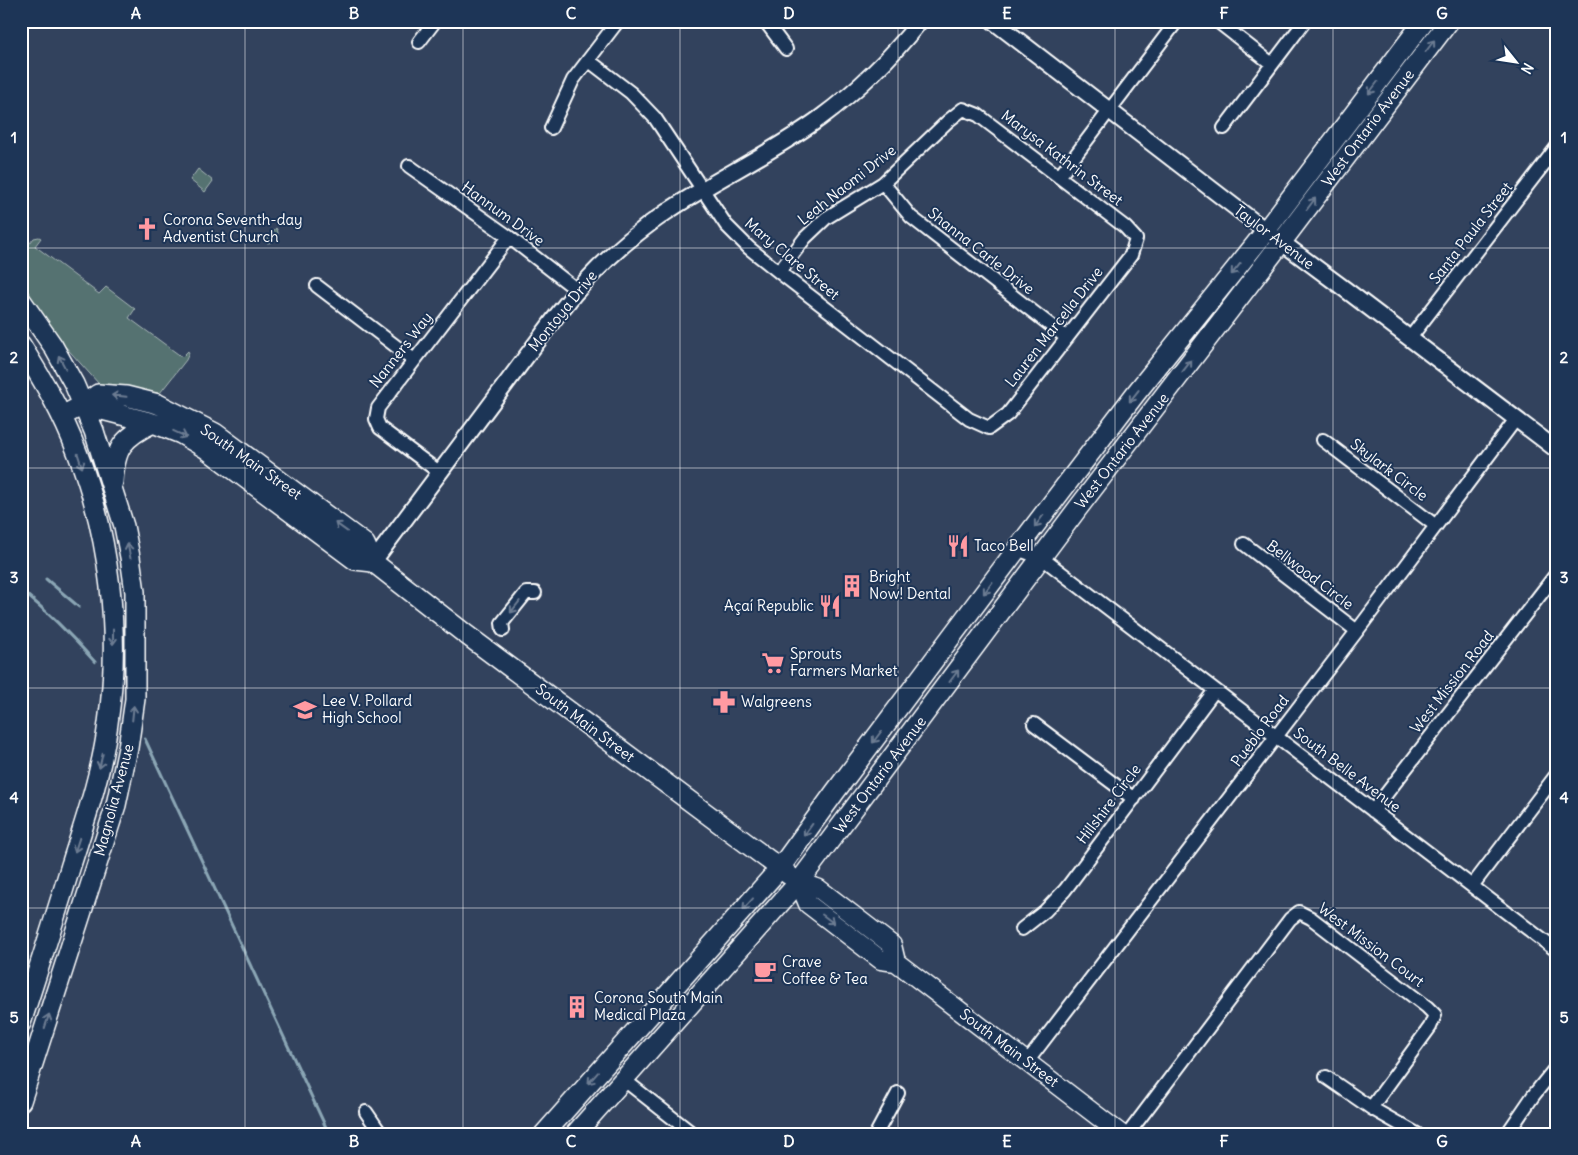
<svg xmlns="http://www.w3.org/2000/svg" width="1578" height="1155" font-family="Delius,sans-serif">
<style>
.green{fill:#547271;stroke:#aab8b8}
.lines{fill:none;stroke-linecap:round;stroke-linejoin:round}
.stream{stroke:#8ba6b5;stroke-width:3}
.minor-casing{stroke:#fff;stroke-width:16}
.tertiary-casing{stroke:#fff;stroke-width:19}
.secondary-casing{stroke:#fff;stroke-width:21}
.primary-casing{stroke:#fff;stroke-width:22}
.minor{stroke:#1d3557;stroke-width:12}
.tertiary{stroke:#1d3557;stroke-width:15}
.secondary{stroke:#1d3557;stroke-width:18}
.primary{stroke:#1d3557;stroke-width:19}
.oneway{stroke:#6c7c92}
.grid{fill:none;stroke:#fff;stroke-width:1;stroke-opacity:0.55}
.labels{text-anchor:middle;stroke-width:4;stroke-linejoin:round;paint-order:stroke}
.street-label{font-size:15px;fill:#fff;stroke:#1d3557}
.poi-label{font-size:15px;fill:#fff;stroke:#1d3557;text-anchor:start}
.neatline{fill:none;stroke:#fff;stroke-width:2}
.grid-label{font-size:16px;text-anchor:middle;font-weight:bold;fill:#fff}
</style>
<rect width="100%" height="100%" fill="#32425d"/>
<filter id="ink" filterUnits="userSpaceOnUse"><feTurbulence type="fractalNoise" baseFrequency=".02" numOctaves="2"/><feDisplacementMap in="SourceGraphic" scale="10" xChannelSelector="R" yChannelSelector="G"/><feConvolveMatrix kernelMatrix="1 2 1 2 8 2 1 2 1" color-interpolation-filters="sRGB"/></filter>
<g filter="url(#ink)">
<path class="green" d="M198 169 213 181 205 192 190 180Z
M276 228C281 234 276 242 268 243L265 242Z
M39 237 41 238 35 246 99 294 106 287 135 309 129 318 182 357 188 351 189 353 186 360 160 393H155L121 386 99 384 63 344 21 288V254L34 238Z"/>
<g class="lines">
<path class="stream" d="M46 579 79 607
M21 590C48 612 72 636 95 662
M145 739 329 1134"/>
<defs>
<path id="minor" d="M765 21 786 49
M1217 21 1272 64
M419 42 435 21
M588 60 631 93 655 118 726 225 749 248 779 272 969 419 989 428 1008 414 1131 255 1136 239 1125 227 978 115 963 109 948 121 883 183 826 218 805 238 779 272
M551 128 573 80 618 21
M1224 128 1305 21
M409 166 509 237 577 290
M1059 177 1177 21
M883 183 911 217 1067 338
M317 286 414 360
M1410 338 1557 147
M1323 440 1436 526
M439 472 380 428 376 419 378 408 509 237
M1244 544 1357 631
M1017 549 1042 558 1557 951
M503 630 502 623 526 593H535
M1034 724 1134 799
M1373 811 1557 573
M1472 886 1557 774
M1022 929 1045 911 1065 890 1215 690
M1027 1062 1357 631 1516 419
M1326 1077 1371 1108 1417 1134
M623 1079 693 1134
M366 1112 381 1134
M876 1134 898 1093
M1128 1134 1290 919 1299 912 1311 918 1427 1007 1435 1015 1430 1027 1371 1108
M1507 1134 1533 1096 1557 1066"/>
<path id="tertiary" d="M993 21 1253 221 1346 290 1557 450
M373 562 558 314C588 275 624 241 665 213 715 179 771 154 820 118 858 90 891 58 920 21"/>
<path id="secondary" d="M799 882 808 904 881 960 896 962 1121 1134
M799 882 819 889 892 945 896 962"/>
<path id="primary" d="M21 300 53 346 74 384 94 431 124 526 130 557 135 592V699L128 748 116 805 21 1101
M21 345C42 379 63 414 77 452 110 536 121 633 108 723 102 771 86 818 71 865 55 918 38 970 21 1023
M83 405 153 423 181 434 205 448 355 560 373 562
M62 416 83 405 98 394 126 396 158 404 215 433 365 544 373 562 464 633 789 875
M113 482C115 448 122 438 153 423
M544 1134 780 868 835 792 1017 549 1136 393 1258 241 1424 21
M575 1134 799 882 1078 508 1271 256 1449 21"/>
</defs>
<use href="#minor" class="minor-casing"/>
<use href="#tertiary" class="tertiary-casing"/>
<use href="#secondary" class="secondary-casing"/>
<use href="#primary" class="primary-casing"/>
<use href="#minor" class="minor"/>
<use href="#tertiary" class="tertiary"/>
<use href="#secondary" class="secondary"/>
<use href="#primary" class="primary"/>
</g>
<defs><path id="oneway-shaft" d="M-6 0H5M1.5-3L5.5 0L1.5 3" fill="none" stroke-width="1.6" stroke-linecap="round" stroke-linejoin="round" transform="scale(1.25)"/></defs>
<g class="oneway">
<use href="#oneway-shaft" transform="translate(1430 46) rotate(-53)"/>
<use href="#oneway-shaft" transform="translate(1373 88) rotate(127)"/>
<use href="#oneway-shaft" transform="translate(1311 204) rotate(-53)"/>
<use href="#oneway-shaft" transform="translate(1236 269) rotate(129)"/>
<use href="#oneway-shaft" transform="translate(62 362) rotate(-118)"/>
<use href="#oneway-shaft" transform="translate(1187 366) rotate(-52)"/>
<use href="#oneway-shaft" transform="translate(119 396) rotate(-174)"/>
<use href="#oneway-shaft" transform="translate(1134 396) rotate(128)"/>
<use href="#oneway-shaft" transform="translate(180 434) rotate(25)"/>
<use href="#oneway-shaft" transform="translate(80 461) rotate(72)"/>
<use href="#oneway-shaft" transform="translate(1039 521) rotate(127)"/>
<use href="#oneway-shaft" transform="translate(341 527) rotate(-144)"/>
<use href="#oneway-shaft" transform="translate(129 551) rotate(-101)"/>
<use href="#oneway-shaft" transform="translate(988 588) rotate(127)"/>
<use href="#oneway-shaft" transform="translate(515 607) rotate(128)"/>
<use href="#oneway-shaft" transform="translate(113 637) rotate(90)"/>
<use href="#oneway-shaft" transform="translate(954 676) rotate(-53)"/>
<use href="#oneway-shaft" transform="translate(133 713) rotate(-84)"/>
<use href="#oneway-shaft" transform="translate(877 737) rotate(127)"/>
<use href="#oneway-shaft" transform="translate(101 761) rotate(103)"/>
<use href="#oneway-shaft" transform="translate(808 830) rotate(126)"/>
<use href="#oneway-shaft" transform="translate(77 845) rotate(108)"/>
<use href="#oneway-shaft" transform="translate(748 904) rotate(132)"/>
<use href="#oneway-shaft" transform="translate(828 919) rotate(37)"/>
<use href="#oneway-shaft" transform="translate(47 1021) rotate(-72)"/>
<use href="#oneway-shaft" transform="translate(593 1078) rotate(131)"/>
</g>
</g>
<path class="grid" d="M245 21V1134M463 21V1134M680 21V1134M898 21V1134M1115 21V1134M1333 21V1134M21 248H1557M21 468H1557M21 688H1557M21 908H1557"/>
<defs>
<symbol id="church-bare" viewBox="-9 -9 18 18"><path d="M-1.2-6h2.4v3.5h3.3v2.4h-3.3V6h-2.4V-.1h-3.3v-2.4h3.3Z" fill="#ff9aa2" stroke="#1d3557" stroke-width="2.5" paint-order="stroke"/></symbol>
<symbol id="restaurant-bare" viewBox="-9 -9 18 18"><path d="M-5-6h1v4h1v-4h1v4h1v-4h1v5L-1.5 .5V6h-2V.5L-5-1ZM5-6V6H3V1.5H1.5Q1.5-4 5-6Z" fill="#ff9aa2" stroke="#1d3557" stroke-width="2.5" paint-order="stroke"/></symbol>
<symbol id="building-bare" viewBox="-9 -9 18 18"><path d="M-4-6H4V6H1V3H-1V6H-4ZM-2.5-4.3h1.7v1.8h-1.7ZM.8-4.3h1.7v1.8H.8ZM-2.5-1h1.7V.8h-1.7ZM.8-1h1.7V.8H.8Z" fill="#ff9aa2" stroke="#1d3557" stroke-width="2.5" paint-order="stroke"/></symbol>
<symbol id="supermarket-bare" viewBox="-9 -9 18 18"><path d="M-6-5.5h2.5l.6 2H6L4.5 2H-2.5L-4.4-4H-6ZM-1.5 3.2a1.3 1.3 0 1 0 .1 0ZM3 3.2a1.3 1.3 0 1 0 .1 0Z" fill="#ff9aa2" stroke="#1d3557" stroke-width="2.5" paint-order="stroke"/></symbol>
<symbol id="pharmacy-bare" viewBox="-9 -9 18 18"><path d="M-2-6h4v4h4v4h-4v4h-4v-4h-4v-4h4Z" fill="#ff9aa2" stroke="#1d3557" stroke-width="2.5" paint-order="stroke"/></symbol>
<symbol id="school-bare" viewBox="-9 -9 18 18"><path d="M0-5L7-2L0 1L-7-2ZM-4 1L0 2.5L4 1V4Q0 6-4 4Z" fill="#ff9aa2" stroke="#1d3557" stroke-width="2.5" paint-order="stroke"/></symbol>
<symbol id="cafe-bare" viewBox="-9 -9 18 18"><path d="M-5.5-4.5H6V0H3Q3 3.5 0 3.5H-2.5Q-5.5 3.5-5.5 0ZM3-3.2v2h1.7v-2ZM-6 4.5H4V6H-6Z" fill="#ff9aa2" stroke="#1d3557" stroke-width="2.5" paint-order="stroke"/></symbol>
</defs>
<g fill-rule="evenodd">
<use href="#church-bare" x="131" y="213" width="32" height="32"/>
<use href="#restaurant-bare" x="942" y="530" width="32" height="32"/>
<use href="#building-bare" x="836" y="570" width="32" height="32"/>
<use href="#restaurant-bare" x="814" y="590" width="32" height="32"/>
<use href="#supermarket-bare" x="757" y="647" width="32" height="32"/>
<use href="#pharmacy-bare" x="708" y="686" width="32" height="32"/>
<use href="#school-bare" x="289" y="694" width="32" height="32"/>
<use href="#cafe-bare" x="749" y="955" width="32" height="32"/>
<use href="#building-bare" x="561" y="991" width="32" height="32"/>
</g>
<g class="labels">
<g class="street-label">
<text transform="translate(1368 128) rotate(-53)" y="5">West Ontario Avenue</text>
<text transform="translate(1062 158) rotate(37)" y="5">Marysa Kathrin Street</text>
<text transform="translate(847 185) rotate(-38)" y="5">Leah Naomi Drive</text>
<text transform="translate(503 214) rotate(36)" y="5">Hannum Drive</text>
<text transform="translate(1471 233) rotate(-52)" y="5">Santa Paula Street</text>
<text transform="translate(1274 237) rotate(37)" y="5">Taylor Avenue</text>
<text transform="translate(981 251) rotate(38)" y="5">Shanna Carle Drive</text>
<text transform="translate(792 259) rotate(40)" y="5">Mary Clare Street</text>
<text transform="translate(563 311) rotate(-51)" y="5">Montoya Drive</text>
<text transform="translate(1054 327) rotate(-52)" y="5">Lauren Marcella Drive</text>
<text transform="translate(401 350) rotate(-52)" y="5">Nanners Way</text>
<text transform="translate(1122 451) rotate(-52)" y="5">West Ontario Avenue</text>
<text transform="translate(251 462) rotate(35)" y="5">South Main Street</text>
<text transform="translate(1389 470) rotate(37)" y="5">Skylark Circle</text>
<text transform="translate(1310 575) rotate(37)" y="5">Bellwood Circle</text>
<text transform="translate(1452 682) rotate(-52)" y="5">West Mission Road</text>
<text transform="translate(585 723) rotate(37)" y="5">South Main Street</text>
<text transform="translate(1260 731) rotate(-53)" y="5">Pueblo Road</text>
<text transform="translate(1347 770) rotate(37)" y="5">South Belle Avenue</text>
<text transform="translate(880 775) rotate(-53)" y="5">West Ontario Avenue</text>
<text transform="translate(114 800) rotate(-75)" y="5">Magnolia Avenue</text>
<text transform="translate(1109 804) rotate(-53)" y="5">Hillshire Circle</text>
<text transform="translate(1371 945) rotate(37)" y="5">West Mission Court</text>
<text transform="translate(1009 1048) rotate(37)" y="5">South Main Street</text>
</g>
<g class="poi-label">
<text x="163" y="225">Corona Seventh-day<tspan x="163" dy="17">Adventist Church</tspan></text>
<text x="974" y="551">Taco Bell</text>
<text x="869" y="582">Bright<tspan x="869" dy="17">Now! Dental</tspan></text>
<text x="814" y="611" text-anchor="end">Açaí Republic</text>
<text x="790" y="659">Sprouts<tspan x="790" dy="17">Farmers Market</tspan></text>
<text x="322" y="706">Lee V. Pollard<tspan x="322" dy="17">High School</tspan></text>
<text x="741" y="707">Walgreens</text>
<text x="782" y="967">Crave<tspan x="782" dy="17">Coffee &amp; Tea</tspan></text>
<text x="594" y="1003">Corona South Main<tspan x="594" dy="17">Medical Plaza</tspan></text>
</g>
</g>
<rect width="1578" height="1155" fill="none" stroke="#1d3557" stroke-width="55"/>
<g transform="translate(1516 62) rotate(120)" stroke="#1d3557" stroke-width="4" paint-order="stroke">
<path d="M0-4L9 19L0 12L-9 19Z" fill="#ffffff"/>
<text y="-8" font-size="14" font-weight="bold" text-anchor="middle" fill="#ffffff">N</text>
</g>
<rect x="28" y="28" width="1522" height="1100" class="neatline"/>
<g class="grid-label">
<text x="136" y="19">A</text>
<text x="354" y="19">B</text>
<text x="571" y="19">C</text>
<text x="789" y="19">D</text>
<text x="1007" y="19">E</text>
<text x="1224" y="19">F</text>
<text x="1442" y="19">G</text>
<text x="14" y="143">1</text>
<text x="1564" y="143">1</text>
<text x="14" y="363">2</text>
<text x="1564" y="363">2</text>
<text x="14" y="583">3</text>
<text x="1564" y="583">3</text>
<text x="14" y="803">4</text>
<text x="1564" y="803">4</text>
<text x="14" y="1023">5</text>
<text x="1564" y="1023">5</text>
<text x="136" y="1147">A</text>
<text x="354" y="1147">B</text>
<text x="571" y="1147">C</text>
<text x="789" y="1147">D</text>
<text x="1007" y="1147">E</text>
<text x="1224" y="1147">F</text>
<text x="1442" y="1147">G</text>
</g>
</svg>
